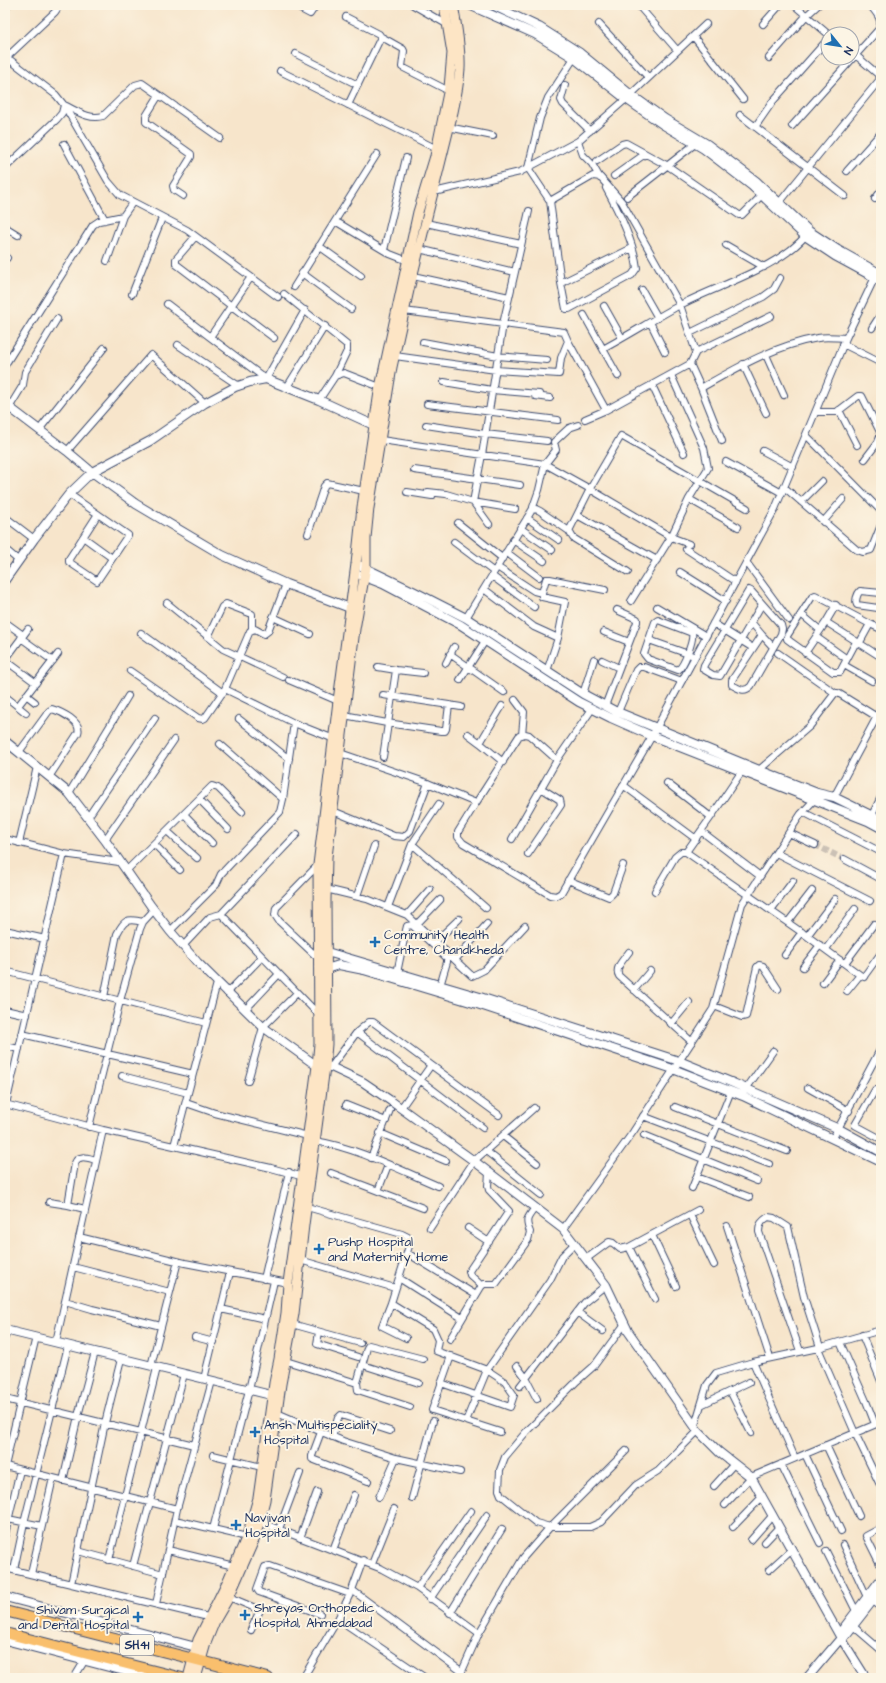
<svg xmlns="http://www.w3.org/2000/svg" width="886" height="1683" font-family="'Architects Daughter',sans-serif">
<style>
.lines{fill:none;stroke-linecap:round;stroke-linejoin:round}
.minor-tunnel{stroke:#cbc1b5;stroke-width:6;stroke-dasharray:6 3;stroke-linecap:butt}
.minor-casing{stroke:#3c4a6e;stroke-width:8}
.tertiary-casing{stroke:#3c4a6e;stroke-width:10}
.secondary-casing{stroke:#3c4a6e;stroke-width:11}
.primary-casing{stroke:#3c4a6e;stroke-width:12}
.minor{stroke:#fff;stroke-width:6}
.tertiary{stroke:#fff;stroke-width:8}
.secondary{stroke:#fde5c5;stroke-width:9}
.primary{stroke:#f9bf6d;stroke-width:10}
.poi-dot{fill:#1f6fb2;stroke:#fcf5e5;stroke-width:1.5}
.labels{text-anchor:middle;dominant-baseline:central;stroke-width:4;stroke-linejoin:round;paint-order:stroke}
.shield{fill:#fcf5e5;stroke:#5e6a86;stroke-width:1}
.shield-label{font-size:12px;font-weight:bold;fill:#1b2f5e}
.poi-label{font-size:13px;fill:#1b2f5e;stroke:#fcf5e5;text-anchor:start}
</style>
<rect width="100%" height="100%" fill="#fcf5e5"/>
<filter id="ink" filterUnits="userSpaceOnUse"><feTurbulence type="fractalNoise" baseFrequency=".025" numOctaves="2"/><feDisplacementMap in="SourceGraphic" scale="8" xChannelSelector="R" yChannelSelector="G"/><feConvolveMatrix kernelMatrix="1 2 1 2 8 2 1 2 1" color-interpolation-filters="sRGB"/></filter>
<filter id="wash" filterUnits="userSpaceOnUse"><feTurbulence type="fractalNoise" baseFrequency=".012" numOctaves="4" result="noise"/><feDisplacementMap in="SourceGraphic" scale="16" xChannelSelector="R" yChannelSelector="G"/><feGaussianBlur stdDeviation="0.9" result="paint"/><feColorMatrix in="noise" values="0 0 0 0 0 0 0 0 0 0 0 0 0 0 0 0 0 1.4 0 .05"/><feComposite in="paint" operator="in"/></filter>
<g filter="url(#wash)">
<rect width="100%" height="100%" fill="#f7e5cb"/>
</g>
<g filter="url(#ink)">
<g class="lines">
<path class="minor-tunnel" d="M815,845L844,859"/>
<defs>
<path id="minor" d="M293,5L310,14L316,5
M413,5L448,25
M638,5L677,50
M794,5L828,34
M5,7L8,5
M346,17L379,34L381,37L348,105
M599,24L648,77
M763,24L780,5
M380,36L403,49L404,51L402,67L449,91
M693,36L743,99
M852,52L881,77
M296,54L358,85
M5,56L56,95L64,105L62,113L57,119L5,168
M7,57L55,12L57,9L55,5
M574,58L548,98L540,118L528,168L550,201L593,176L600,177L622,202L680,305L696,352L690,364L701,388C738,367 776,345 818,338C826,336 837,338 846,338
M769,58L806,16L818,5
M280,71L437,149
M565,85L561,100L563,104L590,131
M159,95L146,116V122L191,154V157L173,186L174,190L183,196
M64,105L108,181L120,195L187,230L251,277
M64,105C77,111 89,120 103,116L135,85L142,83L220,138
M740,115L845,196
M792,126L879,29C883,19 876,13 870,5
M448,127L493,136
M755,127L773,101L828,39
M578,141L583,155L592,164L600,178
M64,144L105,220
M597,161L622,144L626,143L668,166L739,215H742L762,195
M847,171L881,133
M614,176L645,154
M606,188C618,210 634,242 637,268L632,275L569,309H566L561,283L632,248
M434,192L520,172L578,141L626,99L706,24
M627,197L695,144
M875,199L881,191
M550,201L561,283
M779,203L881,78
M335,221L377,154
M426,223L521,244
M5,227L18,235
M195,237L176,259V264L274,338
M726,245L764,267
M319,246L361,276
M419,249L515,272
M384,250L406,158
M5,257L7,258
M107,261L123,216
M302,273L351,309
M413,276L509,297
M294,287L335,221L390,254L408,261
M642,290L658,318
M132,294L162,218
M284,294L347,345V351L335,376
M278,297L251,277L210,337L266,379L305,310
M167,304L210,337
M604,306L622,338
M584,315L618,376
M650,322L665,352
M872,328L881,314
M690,333L763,297L774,289L780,278
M568,341L606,410
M423,342L498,356L547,360
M843,344L881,363
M178,345L239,386
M603,349C629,335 654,319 680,305C718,285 780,268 807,234
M696,352L771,316
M766,355L784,395
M395,356L496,370L559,374L561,358L568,341L564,332L404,311
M743,364L766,413
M5,365L93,225L99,221L123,216L132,203
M671,375L704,448L708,468L700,481L747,508
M444,382L492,390L539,394
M652,385L684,453
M287,387L325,326
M701,388L722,441
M535,396L550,398
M319,400L335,376L344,373L380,387
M427,404L558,420
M9,408L23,385L25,372L57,319
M839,410L857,445
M816,412H837L858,396H862L881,434L878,442L865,459
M585,419L606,410L690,364
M426,425L485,434L547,441
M39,430L104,348
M806,435L881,511
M381,440L545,464L590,489L621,436L700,481L689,499
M67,451L151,355L205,403
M763,451L793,467
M726,462L782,493
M414,470L520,485
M784,487L857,550L863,552L871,550L881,525
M407,492L432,496
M428,492L446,494L473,502L489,524
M69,494L128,535L97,581L69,562V559L98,514
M801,502L822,481
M533,507L539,490L545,464L556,450L554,442L569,428L578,425
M515,509L473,502L482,455L503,324L529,211
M577,515L657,560
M5,517L34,539
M527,518L559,540
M823,522L843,499
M458,523L502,558
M520,528L552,550
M569,531L573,538L628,572
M308,534L324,486L327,483L364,491
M83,537L112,558
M513,540L544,561
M454,542L494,572
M689,544L671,537L689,499L738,527
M5,549L19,561
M686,549L736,582
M506,552L539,577
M747,563L789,620
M497,567L534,591L542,593
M680,572L726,601
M492,576L534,607
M484,589L534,627L558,638
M881,593L860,591C857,594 855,601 857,605L878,608L881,604
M167,603L223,649L283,677
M762,604L720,676L713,675L703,669L704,665L749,590L751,591L781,625L782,629L781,634L751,686C744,693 740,689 732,685V680L762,635L773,647
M657,607L706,636
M801,614L820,630
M273,617L310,634
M466,618L532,510L536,509L540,511L569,531L590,489L671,537L631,601
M658,620L692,633C694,640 684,666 678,670L648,659L644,654L655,622Z
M5,622L23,635
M751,622L762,635
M826,622L836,605
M713,623L753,648
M604,632L629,642
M141,633L223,693
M208,637L222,607L226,604L252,614V630
M816,637L847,659
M21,638L53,661
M649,640L691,655
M856,642L840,672H833L791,642L787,639V636L812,597L815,595L870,624
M859,644L870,624L881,629
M778,653L835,693
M805,653L826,622L881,657
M450,654L504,692
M5,660L28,629
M5,660L36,683
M602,660L619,668
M446,663L454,647
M844,665L872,681
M378,667L396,670
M130,671L198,718L203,719L205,718L225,689L294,723L334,739
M547,671L558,638L565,602L542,597V593L546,579H550L605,590
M289,680L338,701
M460,680L485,641
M225,689L250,631L255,629L264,634L268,631L286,584
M583,694L594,659
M26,695L35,702
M5,696L26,713
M515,700L524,712L522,735
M449,705L461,707
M18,706L58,654
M502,706L480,743L503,762
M605,706L637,622V619L617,610
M618,712L636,670L639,667H644L682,681
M344,715L387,723L441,731H445L446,729L449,705L383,695
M239,719L289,759
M468,734L480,743
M220,744L283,799
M19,752L49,711L52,709C62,712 82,722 78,733L49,777
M340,753L425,782L476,803L458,832V837L463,843L550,895L556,896L561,893L652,736L775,509L846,338L876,275
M383,757L396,670L423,673
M759,770L810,726L835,693H838L877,717
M667,783L711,817L686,852L807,936L860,975L864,977L865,975L881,953
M623,785L696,839
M69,793L128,696
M834,797L881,709
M199,799L228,829
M476,803L519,736L525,734L529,735L557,760L592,709
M333,811L394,836L404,837L410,831L428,783
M803,812L881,852
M184,814L212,843
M872,815L881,797
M88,817L155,718
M711,817L742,771
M167,831L197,858
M701,831L760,876
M789,833L815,845
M297,834L221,914L319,1015
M5,839L64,854
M512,839L557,760
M105,840L174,740
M19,843L37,767
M154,844L180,870
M412,844L486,908
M776,853L870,901
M528,854L561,805L560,800L541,788
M844,859L881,879
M318,865L276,908L275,915L279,921L318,958
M127,870L212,786L218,788L242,812
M568,880L609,897L613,893L623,865
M326,889L367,899L407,915L472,976L484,970L525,926
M655,891L675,857L681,852H686
M357,896L374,846
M388,907L412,844L439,804
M771,910L793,881
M407,915L430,889
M788,922L812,891
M417,924L440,900
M5,930L45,939
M170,931L216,885L221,874L280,812L283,799L294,723
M807,936L835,899
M436,941L459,919
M183,946L210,917L221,914
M826,949L855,909
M629,952C624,959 614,968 619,976L692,1042
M785,955L802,932
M455,960L487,924
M845,963L874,924
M803,967L820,945
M5,971L206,1023
M397,973L406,930L407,926L412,925L447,958V962L440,986
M823,983L840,960
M634,990L650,971
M847,991L860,975
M227,993L262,957
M104,997L117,934C124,920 127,918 143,922
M714,1006L742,1017L746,1016L757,967L759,965L763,966L778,989
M5,1010L27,1015
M245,1010L279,974
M671,1024L689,1002
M357,1032L369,1022H373L431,1065
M22,1034L193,1074
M5,1046L19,1049
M331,1067L357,1032L483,1128
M122,1076L188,1093
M248,1081L263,1027L297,993
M808,1088L849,1111
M746,1089L773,1051
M881,1093L875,1090L855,1125L881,1139
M186,1103L215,1113L308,1136
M5,1104L103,1130L271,1168L304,1177
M6,1104L64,854L119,862
M346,1105L386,1121
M675,1107L787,1151
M401,1108L431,1065L499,1115
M643,1116L769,1164
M89,1127L120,1001L140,929L143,922L154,910
M380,1133L446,1161
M644,1135L757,1181
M503,1136L537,1163
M833,1138L881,1048
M315,1141C355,1147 400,1170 438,1186
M174,1146L217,983
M486,1151L541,1195
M371,1158L390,1110
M331,1173L423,1208
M697,1177L749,1197
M692,1188L731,1091
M378,1191L388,1165
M49,1202L68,1205
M307,1207L402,1234L408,1237L410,1243L391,1303L433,1329L438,1340L436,1351L487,1370L505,1382L514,1395L510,1407L441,1383
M85,1209L68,1205L75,1163C78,1154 88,1158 96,1160
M690,1215L714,1265
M727,1226L770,1358
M430,1228L474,1161L534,1108
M468,1228L489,1242
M563,1229L633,1132L713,1009L742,904L801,814L816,798
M652,1235L676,1286
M79,1237L185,1263L288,1283
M629,1247L655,1299
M407,1253L476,1295
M586,1259L609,1242L613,1243L620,1249L629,1247L698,1210
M300,1260L395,1288
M73,1267L170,1292
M399,1278L462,1318
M264,1279L289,1172
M482,1286L470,1275L469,1271L509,1211L489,1190L488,1186L489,1173
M65,1301L92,1309L161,1326
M391,1303L382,1326L406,1338
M221,1309L265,1319
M577,1312L603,1331
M292,1324L360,1343
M624,1325L594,1366L577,1381L526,1432L505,1457L500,1470L499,1490L501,1495L536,1523L550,1527H590L601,1522L636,1485L658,1471L698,1431
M319,1332L317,1344L358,1357
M862,1335L881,1381
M5,1337L7,1331
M36,1337L5,1466L177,1509
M195,1337L214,1342
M450,1339L481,1287L484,1284H496L528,1240L530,1232C525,1220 527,1218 535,1208
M56,1342L103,1130
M840,1342L866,1401L875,1424
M818,1348L855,1433L881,1487
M800,1351L759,1232C759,1224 762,1221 768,1217L774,1218L788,1227L804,1297L820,1347
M451,1356L432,1410L500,1432
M286,1361L357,1383L358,1390L410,1407
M753,1362L795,1458
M363,1365L419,1383
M151,1366L178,1261
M517,1366L526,1378L537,1399
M204,1379L230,1272
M357,1383L367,1348L369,1345L423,1359
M520,1386L585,1302L606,1285
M730,1391L751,1433
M5,1399L194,1445
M701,1405L749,1382
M277,1413L343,1441L396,1458L460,1472
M466,1421L487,1370L550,1280L562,1256L574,1244
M695,1425L707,1385L716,1373L753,1362L818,1348L881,1330
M321,1432L312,1456V1459L368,1481
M332,1437L338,1418L341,1415L390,1431
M826,1445L859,1516
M805,1454L841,1531
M213,1455L262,1467
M781,1464L820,1543
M63,1481L78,1416L95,1352
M714,1486L734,1464
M379,1497L396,1458
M412,1498L433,1421
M725,1505L751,1477L881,1422
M8,1519L42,1526
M175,1520L247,1537
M257,1521L382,1569L417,1588L479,1633
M733,1527L762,1497
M881,1528L866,1536L881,1566
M213,1529L249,1390L274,1281
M279,1529L300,1473
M5,1534L20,1470
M300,1538L317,1492
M751,1540L773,1515
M765,1542L779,1527
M843,1545L867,1597
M168,1550L234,1566
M333,1550L354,1495
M78,1551L163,1574
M826,1551L856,1611
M109,1560L157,1368
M363,1560L352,1590L461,1671
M372,1564L394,1509
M133,1566L184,1374
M5,1568L208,1617
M14,1570L24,1523L68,1346
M769,1570L792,1549
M31,1574L53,1478
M71,1584L105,1423L121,1359
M417,1588L471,1511
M229,1597L260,1610L251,1630
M430,1599L487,1515
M873,1601L881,1607
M156,1604L177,1509L212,1381
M450,1613L502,1529
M320,1614L259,1592L257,1589L265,1567L270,1566L350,1594
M338,1619L424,1677
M853,1626L881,1650
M74,1678L85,1660
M303,1678L338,1619L351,1592
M459,1678L479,1633L523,1558L550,1527L626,1451"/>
<path id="tertiary" d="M469,5L535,34L574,58L626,99L662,124L704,149L752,186L805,236L835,256L881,281
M492,5L539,27L580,53L630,94L665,119L707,144L756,181L809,231L838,250L881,274
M5,404L67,451L92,472L150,441L205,403L235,387L250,382L266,379L319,400L380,428
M361,566L413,591L466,618L583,694L615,711L759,770L817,793L834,797L881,820
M355,573L383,584L461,625L579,702L611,718L652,736L868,821L881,828
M5,580L34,539L69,494L92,472L136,504L222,555L286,584L350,608
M5,741L69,793L105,840L151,906L170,931L197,962L263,1027L317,1066L331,1067L363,1082L391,1101L474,1161L563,1229L606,1285L628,1331L698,1431L719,1452L751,1477L841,1638L866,1678
M327,952L480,997L679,1061L733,1083L839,1129L881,1152
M326,969L339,965L364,970L477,1004L673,1069L743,1096L881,1162
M5,1330L279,1397
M5,1597L196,1647
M839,1634L881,1579
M5,1640L151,1678
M842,1640L881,1590
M807,1678L841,1638"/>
<path id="secondary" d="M188,1678L198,1640L228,1580L247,1536L258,1498L274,1383L279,1359L286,1313L288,1283L317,1066L319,1044L318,865L338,701L356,564L362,507L379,392L418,212L435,156L449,88L452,53L444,5
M196,1678L206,1643L215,1621L229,1597L255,1538L265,1500L281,1384L294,1314L304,1225L325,1067L327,1044L326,900L327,857L355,629L366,567V538L369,508L392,367L409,290L453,112C456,98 459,84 460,69C461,48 457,26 453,5"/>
<path id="primary" d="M5,1611L268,1678
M5,1633L182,1678"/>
</defs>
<use href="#minor" class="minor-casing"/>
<use href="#tertiary" class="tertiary-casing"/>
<use href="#secondary" class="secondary-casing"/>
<use href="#primary" class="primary-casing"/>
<use href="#minor" class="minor"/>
<use href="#tertiary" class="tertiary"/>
<use href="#secondary" class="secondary"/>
<use href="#primary" class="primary"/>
</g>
</g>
<g class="poi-dot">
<path d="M373 936h4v4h4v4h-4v4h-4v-4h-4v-4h4z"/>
<path d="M317 1243h4v4h4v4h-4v4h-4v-4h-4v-4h4z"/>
<path d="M253 1426h4v4h4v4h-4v4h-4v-4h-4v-4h4z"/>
<path d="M234 1519h4v4h4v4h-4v4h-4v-4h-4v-4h4z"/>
<path d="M243 1609h4v4h4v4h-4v4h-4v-4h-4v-4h4z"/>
<path d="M136 1611h4v4h4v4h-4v4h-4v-4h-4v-4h4z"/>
</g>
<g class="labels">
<rect class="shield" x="120" y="1635" width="34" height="20" rx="3"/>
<g class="shield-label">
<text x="137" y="1645">SH41</text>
</g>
<g class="poi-label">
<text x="384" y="935">Community Health<tspan x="384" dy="15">Centre, Chandkheda</tspan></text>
<text x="328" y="1242">Pushp Hospital<tspan x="328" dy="15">and Maternity Home</tspan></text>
<text x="264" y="1425">Ansh Multispeciality<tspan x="264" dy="15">Hospital</tspan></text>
<text x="245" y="1518">Navjivan<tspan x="245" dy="15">Hospital</tspan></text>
<text x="254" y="1608">Shreyas Orthopedic<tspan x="254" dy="15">Hospital, Ahmedabad</tspan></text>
<text x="129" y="1610" text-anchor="end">Shivam Surgical<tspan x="129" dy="15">and Dental Hospital</tspan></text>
</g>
</g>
<rect width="886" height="1683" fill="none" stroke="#fcf5e5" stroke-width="20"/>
<g transform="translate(840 46) rotate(120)"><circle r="19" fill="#fcf5e5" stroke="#a2a6af"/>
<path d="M0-3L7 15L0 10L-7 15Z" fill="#1f6fb2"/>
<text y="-6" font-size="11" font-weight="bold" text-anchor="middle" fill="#1b2f5e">N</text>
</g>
</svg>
